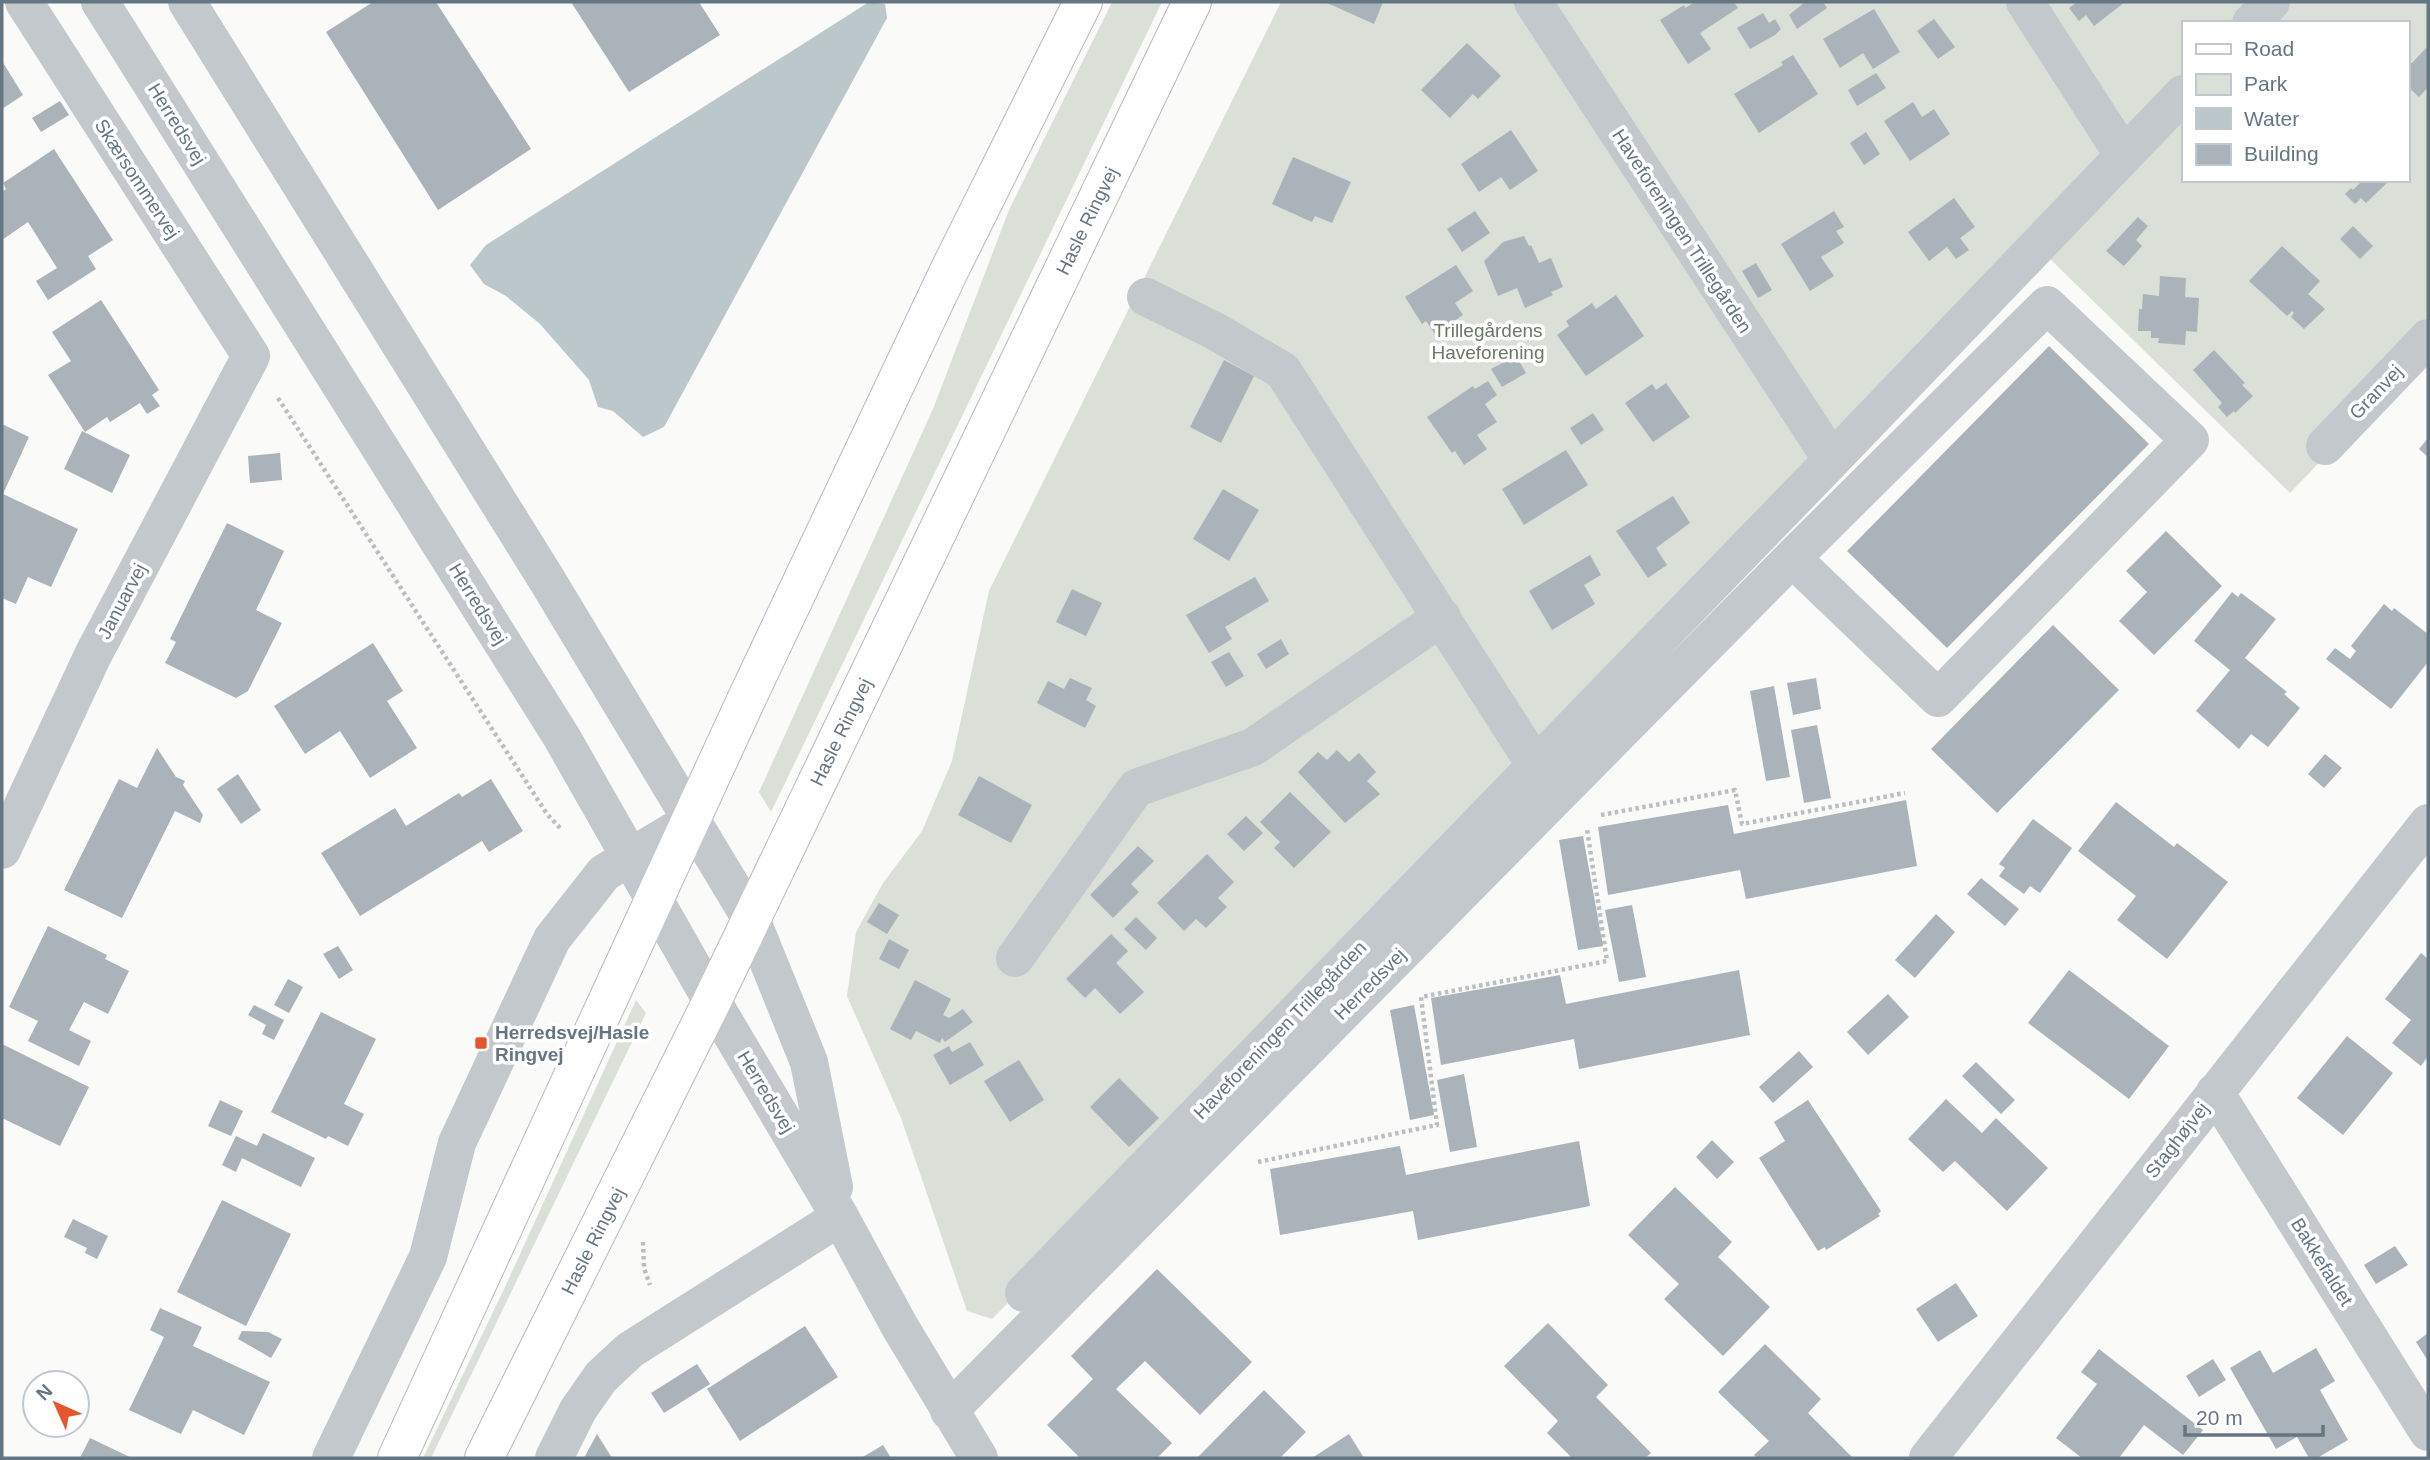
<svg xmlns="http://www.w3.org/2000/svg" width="2430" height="1460" font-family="Arial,sans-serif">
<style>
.green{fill:#dadfd7;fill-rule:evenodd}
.water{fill:#bbc7cb}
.building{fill:#aab3b9}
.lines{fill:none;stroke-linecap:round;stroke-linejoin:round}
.major-casing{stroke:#b5babe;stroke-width:40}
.path{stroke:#bbbfc2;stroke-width:4.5;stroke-dasharray:3.5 3.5;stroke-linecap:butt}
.minor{stroke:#c3c8cc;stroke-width:38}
.major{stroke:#fff;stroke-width:38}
.poi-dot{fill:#e4572e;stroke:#fff;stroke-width:2.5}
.labels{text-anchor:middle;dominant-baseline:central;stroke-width:7;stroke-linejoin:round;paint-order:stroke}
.street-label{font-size:19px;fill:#657683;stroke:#fff}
.park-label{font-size:19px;fill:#687a64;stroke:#fff}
.poi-label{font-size:19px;font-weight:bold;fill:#657683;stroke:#fff;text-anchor:start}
</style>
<rect width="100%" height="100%" fill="#fafaf8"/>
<path class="green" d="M1112,2H1162L771,812L759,792L933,409L1009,210Z
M1281,2H2428V349L2290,493L2046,255L992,1319L967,1311L901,1118L847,996L856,932L883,883L922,831L952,761L989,591ZM2183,23H2407V180H2183Z
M636,1000L646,1013L431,1458H423L505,1287Z"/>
<path class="water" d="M869,2L885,4L887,18L664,427L643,437L613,411L598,407L589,380L540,324L506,296L484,284L470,265L486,245Z"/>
<path class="building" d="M373,2H436L531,149L438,210L326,32Z
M571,2H699L720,35L629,92Z
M1325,2H1383L1374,24Z
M1695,2H1734L1738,8L1700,33L1711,49L1688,64L1660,20L1684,5L1685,8Z
M1805,2H1823L1827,8L1797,29L1789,15Z
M2077,2H2125L2094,26L2086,15L2079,21L2069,8Z
M1874,9L1900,52L1873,69L1863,53L1840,68L1823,39Z
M1763,13L1769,23L1775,19L1781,29L1775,35L1750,49L1737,28Z
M1934,19L1955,47L1938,59L1917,31Z
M1467,43L1501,76L1478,99L1473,94L1450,118L1421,90Z
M2428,46V87L2419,97L2407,86V62L2412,63Z
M1793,55L1818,94L1759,133L1734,94L1783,65L1781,62Z
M2,61L23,95L2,109Z
M1876,73L1886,88L1857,106L1848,90Z
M60,101L69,115L41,132L32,118Z
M1913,102L1922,117L1934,109L1950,134L1910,161L1884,121Z
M1511,130L1538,171L1510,190L1501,177L1479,192L1461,164Z
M1866,132L1880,154L1864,165L1850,143Z
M54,149L113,240L88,256L96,269L48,300L36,281L57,268L28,222L2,240V192L6,189L3,183Z
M1293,157L1351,182L1332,223L1315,216L1312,222L1272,204Z
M2363,180H2390L2366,203L2361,198L2355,204L2345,194L2351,188L2353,190Z
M1954,198L1975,227L1960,238L1969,250L1956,259L1947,247L1929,261L1908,232Z
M1475,211L1490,233L1462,252L1447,229Z
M1834,211L1844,227L1836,231L1844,243L1821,257L1834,276L1810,291L1781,244Z
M2138,217L2148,226L2136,240L2142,246L2124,266L2106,251Z
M2353,226L2373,246L2360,259L2340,239Z
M1524,236L1529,246L1531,245L1539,263L1551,258L1563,287L1551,292L1553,295L1525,308L1517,288L1498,296L1484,261L1503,242Z
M2282,246L2320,281L2308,294L2325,309L2304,329L2291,317L2294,313L2292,311L2287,316L2249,281Z
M1756,263L1772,290L1758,298L1742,271Z
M1456,265L1473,291L1455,303L1463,315L1435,334L1426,321L1422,324L1405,297Z
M2160,276L2186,278L2185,297L2199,298L2197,332L2186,331L2185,345L2158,343L2159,338H2151V331H2138L2139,309H2142L2143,294L2159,296Z
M1616,295L1644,336L1586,376L1557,335L1569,326L1566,321L1592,303L1596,309Z
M101,300L159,390L152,395L160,406L147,414L140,403L110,422L107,417L85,432L48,375L71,361L52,332Z
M2049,346L2149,444L1947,648L1847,551Z
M2214,350L2245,383L2242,385L2253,396L2235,413L2234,411L2227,417L2218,407L2222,403L2193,370Z
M1516,356L1526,373L1502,387L1491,369Z
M1224,360L1254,376L1221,443L1190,427Z
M1488,381L1497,395L1485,404L1497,422L1477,435L1487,449L1464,465L1455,451L1452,453L1427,417L1473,386L1475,389Z
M1666,383L1690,417L1653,442L1625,403L1652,384L1656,390Z
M1593,413L1604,430L1581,445L1570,428Z
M2,424L29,437L3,494L78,529L51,587L28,577L16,604L2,598Z
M82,431L130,455L112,493L64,469Z
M2428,438V457L2419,449Z
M1566,450L1588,485L1524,525L1502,489Z
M280,453L282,480L250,483L248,456Z
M1223,489L1259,510L1229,561L1193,539Z
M1673,496L1690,523L1656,548L1667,565L1648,578L1616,531Z
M227,523L284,551L256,610L282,623L248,691L236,698L165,663L176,642L170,639Z
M2166,531L2222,586L2154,655L2119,621L2147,592L2126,571Z
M1590,555L1601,575L1584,585L1595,604L1552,630L1529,591Z
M1255,577L1269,601L1225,627L1232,639L1209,653L1186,615Z
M1072,589L1102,603L1086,636L1056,622Z
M2232,592L2238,597L2241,593L2276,619L2245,658L2287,692L2284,694L2300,708L2268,747L2251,734L2239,749L2196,711L2230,670L2194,641Z
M2384,604L2392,611L2394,608L2428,634V662L2391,709L2326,659L2335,648L2350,659L2356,651L2351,646Z
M2053,625L2119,690L1997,813L1931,749Z
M1281,639L1289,654L1266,669L1257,654Z
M373,643L403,691L387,701L417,748L370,778L340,731L305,754L274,706Z
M1229,652L1244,676L1226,687L1211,662Z
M1070,678L1092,688L1086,700L1096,706L1085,728L1037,703L1048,681L1064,689Z
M1816,678L1821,709L1793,715L1787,683Z
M1774,686L1790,777L1766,781L1750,691Z
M1817,725L1831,798L1804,803L1791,730Z
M157,748L176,777L185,781L183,785L203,815L200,823L175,811L122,918L64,890L119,779L137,788Z
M1337,750L1349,762L1359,753L1376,772L1367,781L1380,794L1345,823L1298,772L1318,752L1327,760Z
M2325,754L2342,768L2324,788L2308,774Z
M238,774L261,810L241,824L217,789Z
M979,776L1032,805L1011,843L958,815Z
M491,779L523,831L489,852L482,841L360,916L321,853L395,808L406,826L459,793L462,797Z
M1290,792L1331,832L1294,868L1274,848L1280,842L1260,822Z
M1906,800L1917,866L1746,899L1740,870L1608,895L1598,827L1728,805L1734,834Z
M2116,802L2174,847L2177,843L2228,882L2167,959L2117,920L2136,896L2078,851Z
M1246,816L1263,833L1244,851L1227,834Z
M2033,819L2072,848L2040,893L2030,886L2024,894L1999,876L2005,868L1999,864Z
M1583,836L1603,946L1578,950L1559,840Z
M1138,846L1154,861L1131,884L1139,892L1113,918L1090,895Z
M1207,854L1234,882L1218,898L1227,907L1206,928L1196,919L1184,931L1157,903Z
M1981,878L2019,909L2005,926L1967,894Z
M879,903L899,915L887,934L867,922Z
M1632,905L1646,977L1619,982L1605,910Z
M1936,914L1955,932L1915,978L1895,960Z
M1136,917L1157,938L1146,950L1124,929Z
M48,926L107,955L105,959L129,971L108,1014L84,1002L69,1030L91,1041L79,1066L28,1041L38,1021L9,1007Z
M1111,934L1128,951L1116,963L1144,992L1120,1014L1095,988L1085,998L1066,979Z
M889,939L909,950L899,969L879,959Z
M338,946L353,970L339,979L323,954Z
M2421,953L2428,959V1056L2421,1066L2392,1043L2411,1020L2385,999Z
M1739,970L1750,1035L1579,1069L1574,1039L1441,1065L1431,998L1560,975L1566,1004Z
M2069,970L2169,1046L2129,1099L2028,1023Z
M288,979L303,987L289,1013L274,1005Z
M915,980L951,999L943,1015L949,1018L963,1009L973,1022L945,1042L942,1038L940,1043L916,1031L911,1040L890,1029Z
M1888,994L1909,1017L1868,1055L1847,1032Z
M254,1005L284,1020L274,1040L262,1034L266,1025L248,1015Z
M1414,1005L1434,1115L1410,1120L1390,1010Z
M321,1012L376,1039L344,1104L364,1114L348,1146L328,1136L326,1139L271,1112Z
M2347,1036L2393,1073L2343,1135L2297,1098Z
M970,1042L984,1065L950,1085L933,1055L949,1046L952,1052Z
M2,1044L89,1087L60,1146L2,1118Z
M1799,1051L1813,1067L1773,1103L1759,1087Z
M1019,1060L1044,1100L1010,1122L984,1081Z
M1976,1062L2015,1100L2001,1114L1962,1076Z
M1464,1074L1477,1147L1450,1152L1437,1080Z
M1119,1078L1159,1118L1129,1147L1090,1107Z
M1946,1099L1982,1133L1996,1118L2048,1168L2007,1211L1955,1161L1943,1172L1908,1139Z
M220,1100L243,1111L231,1136L208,1126Z
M1808,1100L1881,1211L1878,1214L1880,1216L1826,1250L1825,1247L1818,1251L1759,1158L1785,1141L1774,1122Z
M263,1133L315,1158L301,1187L242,1158L236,1172L222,1165L236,1136L257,1146Z
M1712,1140L1734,1162L1717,1179L1696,1157Z
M1579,1141L1590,1206L1418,1240L1413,1211L1280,1235L1270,1169L1400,1146L1406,1175Z
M1675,1187L1732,1242L1718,1257L1770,1307L1723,1356L1664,1299L1679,1284L1628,1235Z
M222,1200L291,1234L246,1326L177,1292Z
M73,1219L108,1236L97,1259L85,1253L87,1248L64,1237Z
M2395,1246L2408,1265L2376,1284L2364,1265Z
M1157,1269L1252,1362L1200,1415L1145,1361L1116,1389L1172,1443L1157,1458H1080L1047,1425L1093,1379L1071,1356Z
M1956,1283L1978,1316L1938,1342L1916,1309Z
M160,1308L202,1327L193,1346L270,1382L244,1435L193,1410L181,1434L129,1410L164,1337L150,1330Z
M1548,1323L1608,1385L1596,1397L1651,1453L1645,1458H1572L1547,1433L1558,1421L1504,1366Z
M805,1326L838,1377L740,1441L707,1389Z
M242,1331L268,1332L282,1339L271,1358L238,1339Z
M2428,1333V1361L2416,1342Z
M1765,1344L1821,1399L1808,1413L1853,1458H1757L1754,1455L1769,1441L1718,1392Z
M2316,1348L2335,1381L2320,1390L2348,1440L2317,1458H2309L2297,1437L2276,1449L2230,1368L2260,1350L2273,1373Z
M2099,1349L2203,1430L2183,1455L2144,1425L2119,1458H2082L2056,1438L2097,1384L2081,1372Z
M2213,1359L2226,1380L2199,1397L2186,1376Z
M697,1364L710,1384L664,1413L651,1393Z
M1264,1390L1306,1432L1280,1458H1197Z
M597,1434L612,1458H584Z
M1349,1434L1364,1458H1312Z
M90,1438L132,1458H80Z
M883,1445L891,1458H861Z"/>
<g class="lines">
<defs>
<path id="major" d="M397,1458L747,698L949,271L1083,2
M484,1458L712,1001L1192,2"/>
</defs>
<use href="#major" class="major-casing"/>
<path class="path" d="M278,398L547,814L561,829
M1601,815L1735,790L1742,824L1905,793
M1258,1162L1437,1125L1421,997L1607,961L1587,829
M643,1242L644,1268L650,1285"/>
<path class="minor" d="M100,2L561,736L712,1001L840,1217L900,1327L979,1458
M187,2L547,580L751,919L809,1062L834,1187
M1533,2L1832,460
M2025,2L2124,156
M2251,23L2271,2
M1146,297L1215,331L1283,371L1536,766
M2047,305L2190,440L1938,698L1792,558Z
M2325,446L2428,338
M2,850L93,655L251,356L24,2
M1015,958L1136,788L1253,747L1442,617
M2215,1092L2428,1432
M1024,1293L1832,460L2183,94
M949,1411L1792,558
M331,1458L428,1257L457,1143L552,939L604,873L692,820
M554,1458L578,1410L601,1377L630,1350L840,1217
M1928,1458L2428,823"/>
<use href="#major" class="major"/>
</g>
<rect class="poi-dot" x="474" y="1036" width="14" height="14" rx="3.5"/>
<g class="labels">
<g class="street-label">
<text transform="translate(177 124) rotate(58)">Herredsvej</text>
<text transform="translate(137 179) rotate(57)">Skærsommervej</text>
<text transform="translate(1087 221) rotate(-64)">Hasle Ringvej</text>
<text transform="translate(1682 231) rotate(57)">Haveforeningen Trillegården</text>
<text transform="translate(2376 392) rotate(-46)">Granvej</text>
<text transform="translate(122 601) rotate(-62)">Januarvej</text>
<text transform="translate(478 604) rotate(58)">Herredsvej</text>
<text transform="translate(841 732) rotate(-64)">Hasle Ringvej</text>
<text transform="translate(1370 984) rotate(-45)">Herredsvej</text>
<text transform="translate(1280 1030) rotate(-46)">Haveforeningen Trillegården</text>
<text transform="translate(766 1092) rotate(59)">Herredsvej</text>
<text transform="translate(2177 1140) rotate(-52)">Staghøjvej</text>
<text transform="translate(593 1241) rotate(-63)">Hasle Ringvej</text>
<text transform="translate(2322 1262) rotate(58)">Bakkefaldet</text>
</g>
<g class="park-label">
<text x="1488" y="330">Trillegårdens<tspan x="1488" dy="22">Haveforening</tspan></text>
</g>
<g class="poi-label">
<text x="495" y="1032">Herredsvej/Hasle<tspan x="495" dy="22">Ringvej</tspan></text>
</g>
</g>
<rect width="2430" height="1460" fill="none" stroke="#657683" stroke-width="7"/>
<rect x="2182" y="21" width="228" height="161" fill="#ffffff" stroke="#c1c8cd" stroke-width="2"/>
<rect x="2196" y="44" width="35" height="10" fill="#ffffff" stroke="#c1c8cd" stroke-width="2"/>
<text x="2244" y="56" font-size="21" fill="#657683">Road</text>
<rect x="2196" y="74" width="35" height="21" fill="#dadfd7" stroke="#c1c8cd" stroke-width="2"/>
<text x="2244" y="91" font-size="21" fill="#657683">Park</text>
<rect x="2196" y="108" width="35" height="21" fill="#bbc7cb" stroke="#c1c8cd" stroke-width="2"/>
<text x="2244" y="126" font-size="21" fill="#657683">Water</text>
<rect x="2196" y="144" width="35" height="21" fill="#aab3b9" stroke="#c1c8cd" stroke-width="2"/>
<text x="2244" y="161" font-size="21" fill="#657683">Building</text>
<g transform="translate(56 1404) rotate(315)"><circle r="33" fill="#ffffff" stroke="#c1c8cd" stroke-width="2"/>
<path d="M0-5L12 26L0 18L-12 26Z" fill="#e4572e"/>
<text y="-10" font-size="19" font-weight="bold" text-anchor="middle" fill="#657683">N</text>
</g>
<path d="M2185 1425v10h138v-10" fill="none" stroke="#657683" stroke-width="3.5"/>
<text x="2196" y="1425" font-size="21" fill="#657683" stroke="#ffffff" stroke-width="5" paint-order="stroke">20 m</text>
</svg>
